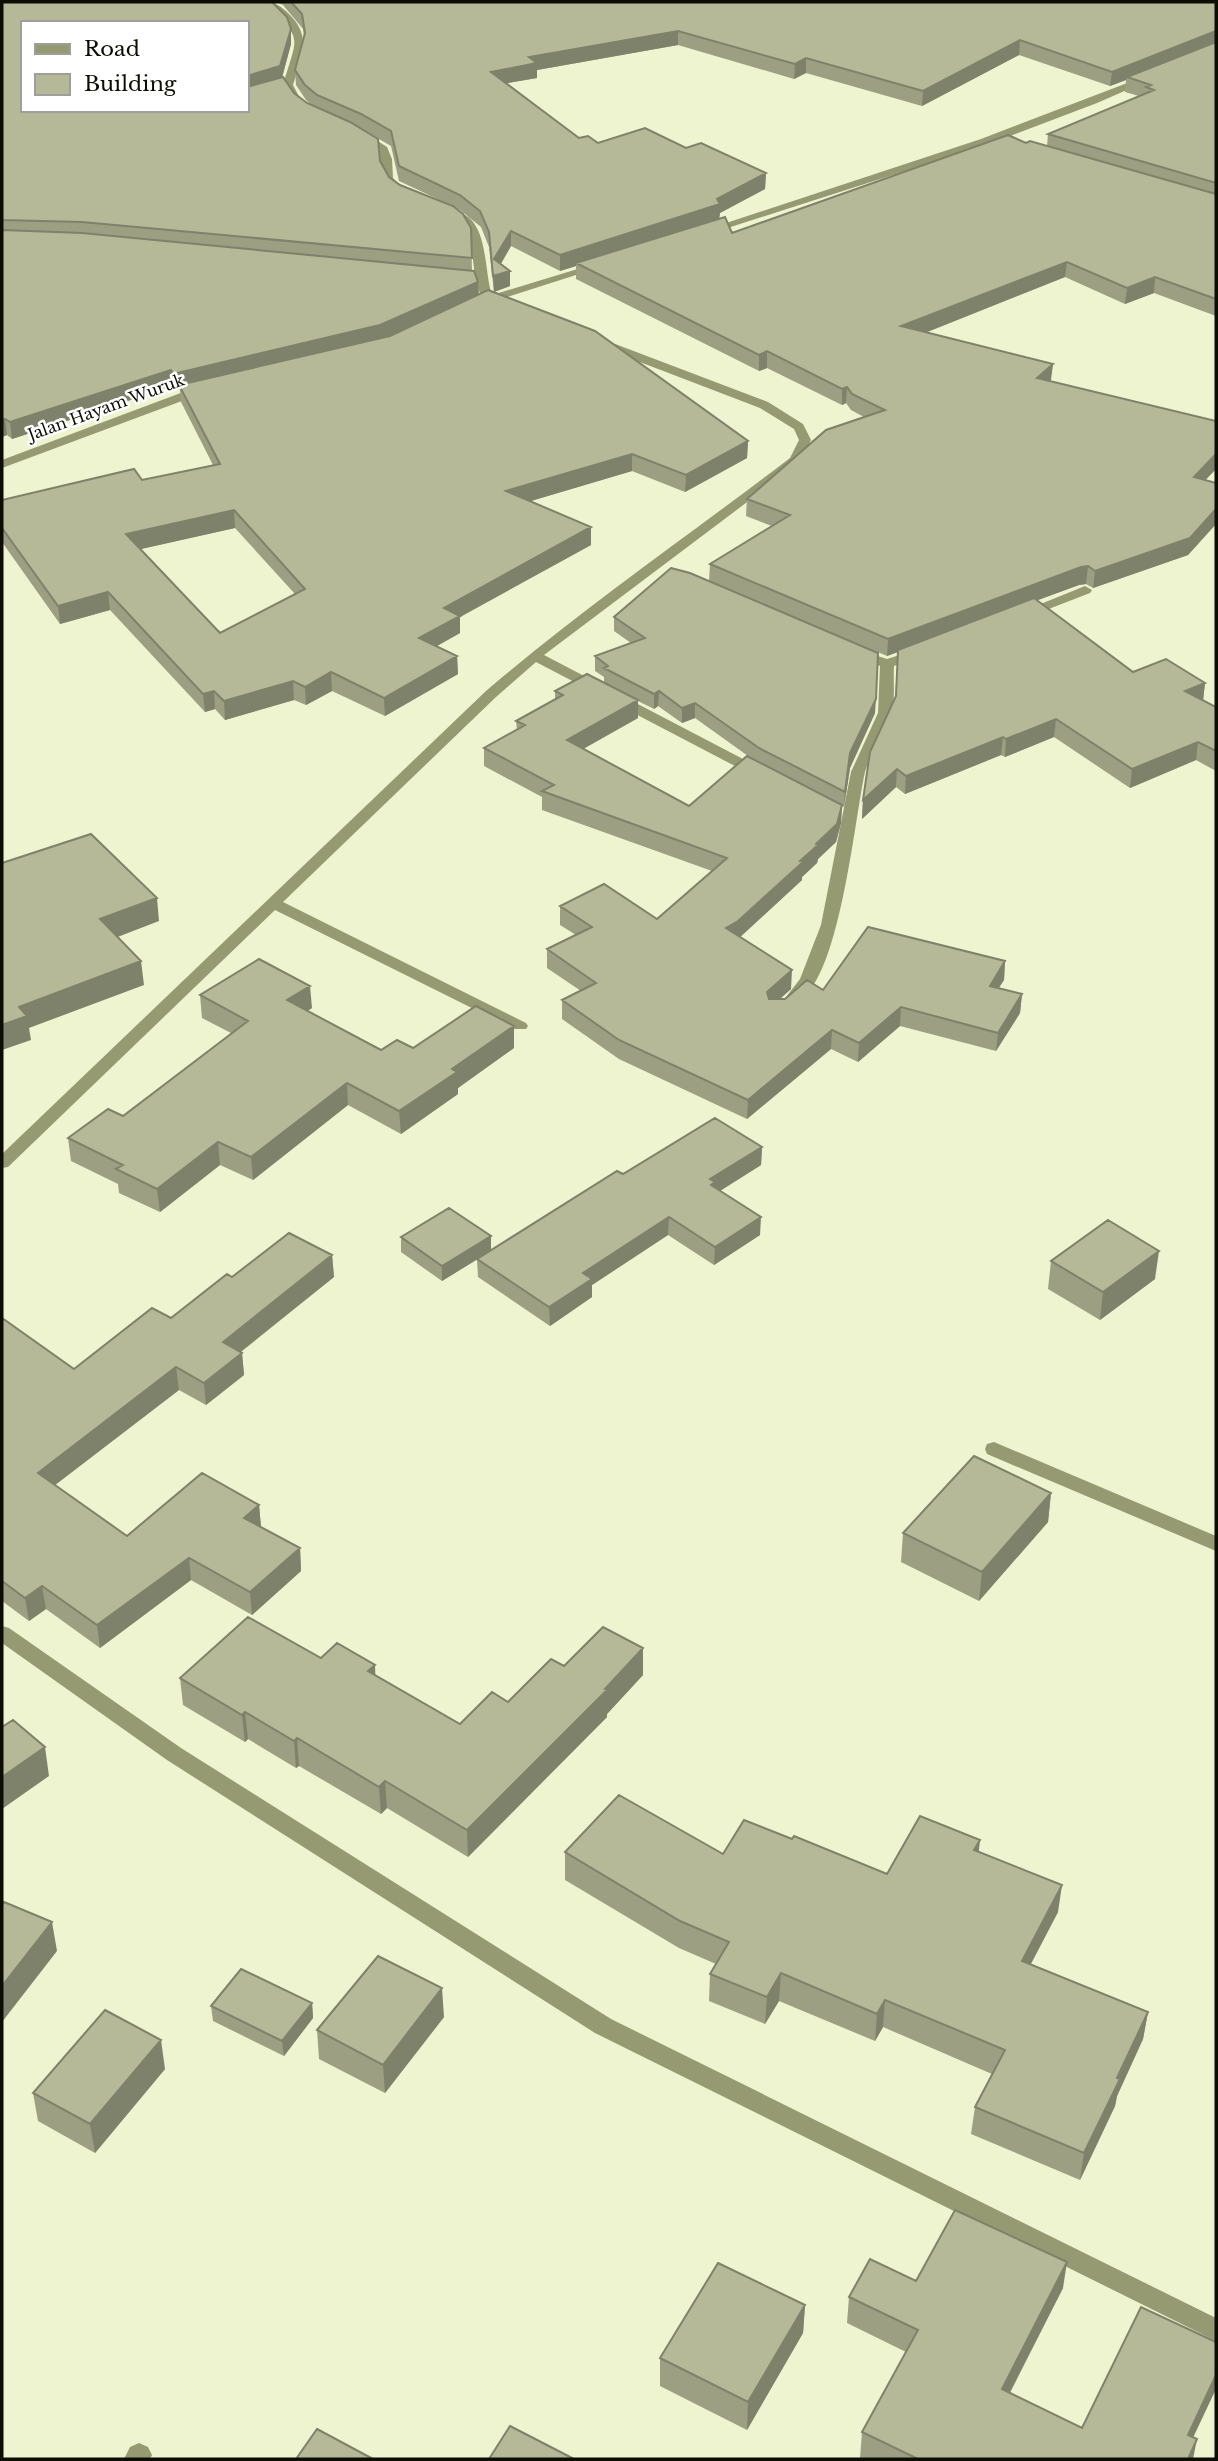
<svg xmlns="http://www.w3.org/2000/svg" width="1218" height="2461" font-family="'Libre Baskerville',serif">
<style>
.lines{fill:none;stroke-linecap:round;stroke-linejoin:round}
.minor{fill:#959a72;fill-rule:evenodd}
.wall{fill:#9c9f82;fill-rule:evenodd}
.shaded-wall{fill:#7f826a}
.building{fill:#b5b997;stroke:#7f826a;stroke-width:2;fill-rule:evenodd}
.labels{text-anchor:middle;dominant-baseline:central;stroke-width:5;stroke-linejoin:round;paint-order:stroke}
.far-street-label{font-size:16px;fill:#0c0d03;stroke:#fff}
</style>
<rect width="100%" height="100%" fill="#eef3d0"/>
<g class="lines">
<path class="minor" d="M262,2C273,1 279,5 287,12C313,36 302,56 293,85L303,104L302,106H294L283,85C299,31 303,41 262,2Z
M1143,77L1152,79L1097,103L989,144L712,233L702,231L981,139Z
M354,131H362L387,147L392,159L393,178L406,192L404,194H396L383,178L379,151L354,135Z
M448,212C490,208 483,271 492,295L594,264L604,266L492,302H484L476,284L455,282L449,279L455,276L475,277L470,234L448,216Z
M602,339L768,402L803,424L811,440L799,463L544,655L766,771L768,774L766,777H756L536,662L496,697L283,902L526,1023L528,1026L526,1029H514L275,910L8,1167L2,1168V1154L486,691C583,608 688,536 790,458L799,440L794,429L760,408L598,346L596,343Z
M202,385L206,386V392L2,468V460Z
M1085,586L1092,590L1090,593L1028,617H1018L1016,614Z
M856,649L887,659L918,649L925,653L894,666C893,684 896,703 890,719C884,738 870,753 865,772C855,814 839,991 794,1002L786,997L800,979L821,925L851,772L878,713L880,666L851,656L849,653Z
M994,1442L1216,1536V1551L987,1454L985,1449L987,1444Z
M2,1626L9,1628L181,1748L611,2019L1216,2318V2341L595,2033L167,1760L2,1643Z
M139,2443L148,2447L152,2455L150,2459H124L130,2447Z"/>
</g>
<path class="wall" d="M2,2H272L287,17L291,29V44L282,78L283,77L294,93L307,103L314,107L306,100L296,85L295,70L304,36L303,29L283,5L276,2H1216V316L1154,293L1125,304L1065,277L926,332L1053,364L1050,381L1216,421V469L1205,480L1216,483V524L1188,555L1093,588L1086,584L1079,585L1037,600L1133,672L1166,659L1205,683L1203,700L1216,707V771L1196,760L1130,788L1054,737L1005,757L1001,755L905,794L896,787L862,819L863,800L870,752L895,697L898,652L887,656L709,581L710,564L772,526L746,516L747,499L826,430L864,417L851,410L846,403L842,405L767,368L759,371L576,279V266L560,271L511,246L501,264L510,271V286L494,292L489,247L481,227L460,210L456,208L463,214L471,228L472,271H474L478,282L479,295L488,290L595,331L748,441L747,458L685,492L632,471L531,501L591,527V545L460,617V633L437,646L457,656L458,674L385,716L332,691L306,705L294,700L225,720L215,709L205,712L110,610L60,624L2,542V500L134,469L142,480L213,465L181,402L180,389L175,390L173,386L12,439L7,435L2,437ZM23,23H247V110H23ZM678,45L794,79L806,73L922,106L1019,55L1110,86L1126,80L1125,92L1139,96L1048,134L1047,146L1030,141L1026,143L1008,135L732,233L725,217L719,218L720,213L765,189L766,173L701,143L686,148L645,128L598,143L588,136L579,138L507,83L537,78V70ZM360,128L391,146L399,181L444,202L400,185L389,177L380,161L378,139ZM235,528L295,594L220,633L140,549Z
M614,617L875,713L850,768L844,807L842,806L841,823L836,842L818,859L817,863L802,877V880L740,937L791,989L780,999H785L823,990L1005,961L1004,980L998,988L1022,994L1020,1013L996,1051L900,1026L858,1062L831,1049L747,1119L619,1059L562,1019V1000L581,991L547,968V949L576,935L560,925V906L657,919L712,871L542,810V797L484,766V748L517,730L516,721L555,700V691L604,682V677L595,671V656L631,643L614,631ZM638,701L654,709L658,706L682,723L695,718L755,761L689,806L583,749L638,718Z
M200,995L312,1008L307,1011L381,1050L413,1048L514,1026V1048L458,1088V1094L401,1134L348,1105L253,1180L220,1165L160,1212L119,1193L118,1184L71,1161L68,1138L123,1116L231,1033L202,1018Z
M762,1147L761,1165L720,1191L760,1235L714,1265L668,1235L592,1285V1297L550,1326L478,1277L477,1259L442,1281L401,1252V1237L491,1250L623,1174Z
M332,1255L334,1277L241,1352L242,1353L244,1375L206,1405L179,1390L55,1485L127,1536L259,1505L261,1527L300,1548L301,1571L252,1615L191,1580L100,1648L46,1609L29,1621L2,1601V1318L74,1369L171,1318L232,1277Z
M1051,1261L1155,1279L1100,1320L1048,1289Z
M1051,1493L1048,1522L979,1601L901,1562L903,1533Z
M321,1658L375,1665V1675L460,1724L508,1702L564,1666L643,1675L607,1714V1717L468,1857L387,1808L381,1814L299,1766L296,1768L248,1739L245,1742L183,1705L180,1678Z
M792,1839L887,1874L978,1852L1058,1912L1031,1964L1148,2012L1143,2039L1117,2096L1115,2106L1080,2180L971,2134L975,2107L992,2074L883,2027L875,2041L779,2001L765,2024L709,2001L710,1974L716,1964L679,1948L565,1880V1852L723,1854Z
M312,2003L313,2018L284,2056L213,2021L211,2006Z
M444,2017L385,2093L319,2059L317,2030Z
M165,2069L95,2153L38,2121L33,2093Z
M916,2281L1063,2288L1010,2393L1082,2428L1194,2437L1188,2459H863L860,2458L862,2432L906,2352L847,2323L849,2297Z
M805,2305L803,2333L747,2430L660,2386V2358Z"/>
<path class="shaded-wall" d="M291,29V44L281,81L247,91V76Z
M678,31V45L537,70V78L491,86V72L529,57Z
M1216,31V44L1127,77L1126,80L1110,86L1112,72Z
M1020,40L1019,55L922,106L923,91Z
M806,58V73L794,79L795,64Z
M766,173L765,189L720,213L719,220L576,263V266L560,271V255L717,199Z
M511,231V246L494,275V259Z
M1067,262L1065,277L900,343L901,326Z
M510,271V286L494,292L493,276Z
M1155,277L1154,293L1125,304L1127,288Z
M478,282L479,298L381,341L179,385L180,389L175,390L173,374Z
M767,351V368L759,371V355Z
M1053,364L1051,380L1036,394L1037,378Z
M171,370L173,386L12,439L10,422Z
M847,387L846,403L842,405V389Z
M2,419H5L7,435L2,437Z
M748,441L747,458L685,492L686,475Z
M632,454V471L507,508L506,491Z
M1216,454V469L1192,494L1194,477Z
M1216,509V524L1188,555L1093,588L1095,571Z
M234,510L235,528L128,552L126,534Z
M591,527V545L460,617V633L419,656V638L444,608Z
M1088,566L1086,584L1079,585L887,656L888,639L1081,567Z
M108,592L110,610L60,624L58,606Z
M457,656L458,674L385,716L384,698Z
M331,672L332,691L306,705L305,687Z
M293,681L294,700L225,720L224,701Z
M1205,683L1203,701L1185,691Z
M214,691L215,709L205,712L203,694Z
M659,691L658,706L654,709V694Z
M876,699L875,713L850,768L844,807L845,792L850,753Z
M638,700V718L567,758V740Z
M695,703V718L682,723V708Z
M1056,719L1054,737L1005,757L1006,739Z
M1003,737L1001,755L905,794L906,776Z
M1198,742L1196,760L1130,788L1132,769Z
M897,769L896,787L862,819L863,800Z
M842,805L841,823L836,842L818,859L817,863L802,877V880L737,940L726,928L800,861L816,844Z
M157,898L159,921L102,943L100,919Z
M141,961L144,985L29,1028L31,1040L2,1050V1025L19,1007Z
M1005,961L1004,980L988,1005L990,986Z
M792,970L791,989L766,1011L767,992Z
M310,986L312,1008L289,1023L287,1000Z
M1022,994L1020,1013L996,1051L998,1033Z
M901,1007L900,1026L858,1062L859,1043Z
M514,1026V1048L458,1088V1094L401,1134L399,1111L452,1069Z
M832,1030L831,1049L747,1119L748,1100Z
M347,1083L348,1105L253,1180L251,1157Z
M218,1142L220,1165L160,1212L157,1189Z
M762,1147L761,1165L715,1194V1201L710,1179Z
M669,1217L668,1235L592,1285V1297L550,1326L549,1307L583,1273Z
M761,1217L760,1235L714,1265L715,1247Z
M491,1236V1251L442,1281V1266Z
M1159,1251L1155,1279L1100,1320L1103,1292Z
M332,1255L334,1277L225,1364L223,1342Z
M242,1353L244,1375L206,1405L204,1383Z
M176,1367L179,1390L42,1495L38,1473Z
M1051,1493L1048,1522L979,1601L982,1572Z
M259,1505L261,1527L244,1518Z
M300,1548L301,1571L252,1615L250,1592Z
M189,1558L191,1580L100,1648L97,1625Z
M42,1586L46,1609L29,1621L25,1598Z
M643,1648V1675L607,1714V1717L468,1857L467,1830Z
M375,1665L376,1692L368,1671Z
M245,1712L248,1739L245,1742L242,1715Z
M297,1738L299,1766L296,1768L294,1741Z
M45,1747L49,1776L2,1809V1777Z
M385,1781L387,1808L381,1814L379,1787Z
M980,1840L977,1867L974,1850Z
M1062,1885L1058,1912L1018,1988L1022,1961Z
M52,1922L57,1951L2,2022V1986Z
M781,1973L779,2001L765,2024L767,1997Z
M442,1988L444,2017L385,2093L383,2065Z
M885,2000L883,2027L875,2041L877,2014Z
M312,2003L313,2018L284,2056L282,2041Z
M1148,2012L1143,2039L1117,2096L1115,2106L1080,2180L1084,2153Z
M161,2040L165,2069L95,2153L90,2124Z
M1067,2262L1063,2288L998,2415L1002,2389Z
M805,2305L803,2333L747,2430L748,2402Z
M1216,2375V2389L1183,2459L1188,2435Z
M1197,2439L1193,2459H1188Z"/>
<path class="building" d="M2,2H272L287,17L291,29L280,66L247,76V23H23V110H247V87L283,77L294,93L307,103L350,122L378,139L380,161L389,177L400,185L453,206L463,214L471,228L472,258L82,222L2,220Z
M291,2H1216V31L1112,72L1020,40L923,91L806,58L795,64L678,31L529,57L537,63L491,72L579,138L588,136L598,143L645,128L686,148L701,143L766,173L717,199L720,204L560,255L511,231L494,259L510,271L493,276L489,232L480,211L460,195L399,166L391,131L361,114L317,95L305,85L295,70L305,33L302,14Z
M1216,42V183L1048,134L1154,90L1146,87L1151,85L1127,77Z
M1008,135L1026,143L1030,141L1216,194V299L1155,277L1127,288L1067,262L901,326L1053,364L1037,378L1216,421V454L1194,477L1216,483V509L1190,538L1095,571L1088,566L1081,567L888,639L710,564L790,515L747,499L826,430L885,410L852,394L847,387L842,389L767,351L759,355L576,263L725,217L732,233Z
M2,230L82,233L474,271L478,282L380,325L173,374L171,370L10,422L5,419H2Z
M488,290L595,331L748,441L686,475L632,454L506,491L591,527L444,608L460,616L419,638L457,656L384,698L331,672L305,687L293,681L224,701L214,691L203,694L108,592L58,606L2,528V500L134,469L142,480L220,464L179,385L390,336ZM234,510L305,589L220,633L126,534Z
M671,568L690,573L878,653L876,699L850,753L845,792L759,748L695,703L682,708L659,691L654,694L604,668L608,666L595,656L645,638L614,617Z
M1034,598L1133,672L1166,659L1205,683L1185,691L1216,707V751L1198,742L1132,769L1056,719L1006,739L1003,737L906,776L897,769L863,800L870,752L896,696L898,650Z
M587,674L638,700L567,740L689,806L747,756L842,805L837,824L816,844L818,845L800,861L803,862L738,921L726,928L792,970L767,992L769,999H785L807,980L823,990L868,927L1005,961L990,986L1022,994L998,1033L901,1007L859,1043L832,1030L748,1100L619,1040L562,1000L596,983L547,949L592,927L560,906L604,884L657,919L727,858L542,791L554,785L484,748L525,725L516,721L563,695L555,691Z
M91,834L157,898L100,919L141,961L19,1007L27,1016L2,1025V863Z
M259,959L310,986L287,1000L381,1050L397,1040L413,1048L476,1006L514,1026L452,1069L457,1072L399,1111L347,1083L251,1157L218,1142L157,1189L116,1169L123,1165L68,1138L108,1109L123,1116L248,1021L200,995Z
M715,1118L762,1147L710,1179L715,1182L711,1185L761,1217L715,1247L669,1217L583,1273L592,1279L549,1307L477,1259L617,1171L623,1174Z
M449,1208L491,1236L442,1266L401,1237Z
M1108,1220L1159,1251L1103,1292L1051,1261Z
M289,1233L332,1255L223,1342L242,1353L204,1383L176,1367L38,1473L127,1536L202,1473L259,1505L244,1518L300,1548L250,1592L189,1558L97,1625L42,1586L25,1598L2,1581V1318L74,1369L152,1308L171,1318L227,1274L232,1277Z
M974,1456L1051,1493L982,1572L903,1533Z
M248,1617L321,1658L337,1643L375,1665L368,1671L460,1724L492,1692L508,1702L551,1659L564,1666L603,1627L643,1648L605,1689L607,1690L467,1830L385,1781L379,1787L297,1738L294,1741L245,1712L242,1715L180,1678Z
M13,1720L45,1747L2,1777V1727Z
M619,1795L723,1854L744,1820L792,1839L794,1836L887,1874L920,1816L980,1840L974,1850L1062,1885L1022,1961L1148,2012L1117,2078L1120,2079L1084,2153L975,2107L1005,2050L885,2000L877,2014L781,1973L767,1997L710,1974L729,1942L680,1921L565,1852Z
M4,1902L52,1922L2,1986V1905Z
M378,1956L442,1988L383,2065L317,2030Z
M241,1969L312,2003L282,2041L211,2006Z
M105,2010L161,2040L90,2124L33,2093Z
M955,2210L1067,2262L1002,2389L1082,2428L1141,2307L1216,2342V2375L1188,2435L1197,2439L1188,2459H918L862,2432L918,2330L849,2297L870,2259L916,2281Z
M718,2263L805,2305L748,2402L660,2358Z
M510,2426L574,2459H489Z
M317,2429L373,2459H296Z"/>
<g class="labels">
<g class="far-street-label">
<text transform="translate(106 407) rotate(-20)">Jalan Hayam Wuruk</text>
</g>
</g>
<rect width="1218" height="2461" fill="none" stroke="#0c0d03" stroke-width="7"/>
<rect x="21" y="21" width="228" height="91" fill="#ffffff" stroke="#9e9e9a" stroke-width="2"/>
<rect x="35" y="44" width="35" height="10" fill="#959a72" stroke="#9e9e9a" stroke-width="2"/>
<text x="84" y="56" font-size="21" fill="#0c0d03">Road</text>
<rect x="35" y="74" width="35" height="21" fill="#b5b997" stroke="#9e9e9a" stroke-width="2"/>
<text x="84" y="91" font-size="21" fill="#0c0d03">Building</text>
</svg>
